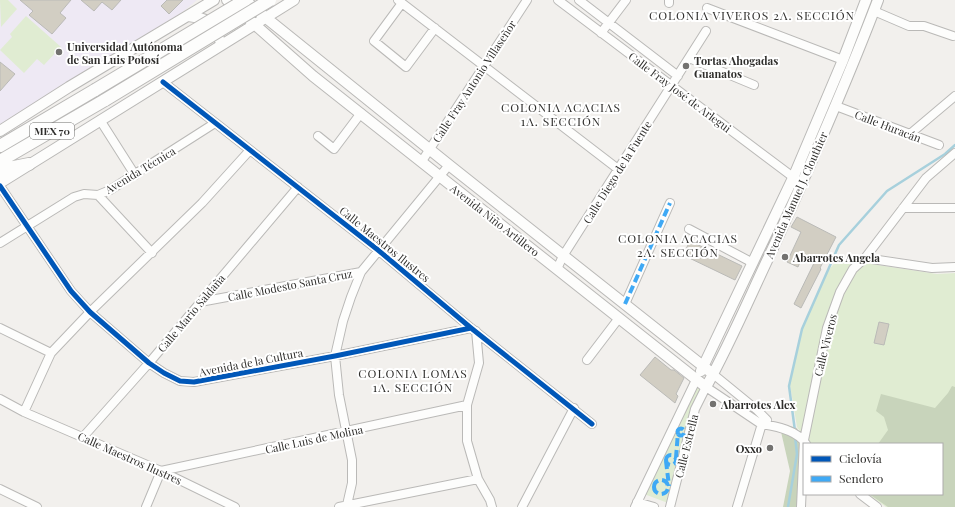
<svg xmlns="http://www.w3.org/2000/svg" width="955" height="507" font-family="'Playfair Display',serif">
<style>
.education{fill:#eee9f4}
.green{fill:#e0ecd2}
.forest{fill:#c8d4bb}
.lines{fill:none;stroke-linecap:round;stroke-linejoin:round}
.stream{stroke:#a7d0dc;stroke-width:2.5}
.building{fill:#d2cec3;stroke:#babab7}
.minor-casing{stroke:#bab9b7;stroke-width:10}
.major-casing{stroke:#bab9b7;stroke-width:12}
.highway-casing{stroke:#bab9b7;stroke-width:14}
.minor{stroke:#fdfdfc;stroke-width:8}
.major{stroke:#fdfdfc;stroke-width:10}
.highway{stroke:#fdfdfc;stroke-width:12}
.highway-bridge-casing{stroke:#bab9b7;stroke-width:14;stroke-linecap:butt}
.highway-bridge{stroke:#fdfdfc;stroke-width:12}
.quiet{stroke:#3fa9f5;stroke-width:4;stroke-dasharray:8 4;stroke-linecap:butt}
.cycleway-casing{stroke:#fff;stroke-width:8}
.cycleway{stroke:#0057b8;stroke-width:5}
.poi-dot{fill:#737270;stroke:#fff;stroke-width:1.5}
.labels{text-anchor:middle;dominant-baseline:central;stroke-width:4;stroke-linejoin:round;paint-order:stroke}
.shield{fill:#fff;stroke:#6d6d6b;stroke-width:1}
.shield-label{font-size:10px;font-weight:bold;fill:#2f2e2c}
.poi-label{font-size:11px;font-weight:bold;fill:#2f2e2c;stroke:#fff;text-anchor:start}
.street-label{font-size:11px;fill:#2f2e2c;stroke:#fff}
.neighbourhood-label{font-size:12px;letter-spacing:1px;fill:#2f2e2c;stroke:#fff}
</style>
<rect width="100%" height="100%" fill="#f2f0ed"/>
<path class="education" d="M0,0H197L179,15L0,125Z"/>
<path class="green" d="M0,0H8L17,9L1,27Z
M26,16L61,47L44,65L37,59L24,73L0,50L12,37L10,34Z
M838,259L937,274L955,273V507H886L868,494H942V444H809L797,427L790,385L802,329L827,272Z
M699,383L702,385L668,503L644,494Z"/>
<path class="forest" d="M952,386L955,387V507H888L869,494H942V444H878L888,430L884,417L876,411L881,394L935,408L948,393Z
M779,423L797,428L803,445L797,507H783L790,471Z"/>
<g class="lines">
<path class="stream" d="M795,431L789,386L802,329L839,245L887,191L945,154L955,145
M788,507L797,454L795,436"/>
</g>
<path class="building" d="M20,0H71L60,13L66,18L52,34L29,15L33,11Z
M81,0H121L112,10L102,2L94,11Z
M167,0H183L169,14L161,6Z
M0,62L15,74L0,91Z
M797,217L836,237L820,268L821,269L801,308L794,304L815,261L803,255L798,267L787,262L801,232L791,227Z
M690,241L742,266L735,280L683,255Z
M879,322L889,324L884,345L874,343Z
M655,357L671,370H674L684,378L676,394L678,396L675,403L640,375Z"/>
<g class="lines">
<defs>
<path id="minor" d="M398,0L618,169
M558,0L797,180
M579,0L678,76
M669,0V3
M402,3L374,41L406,67L435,28
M707,8L843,60
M874,11L909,26H924L953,36
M601,33L626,0
M689,58L754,85
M163,82L378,250L471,328L592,424
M836,106L939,145
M100,120L135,175
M910,134L955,96
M318,136L334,149L361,113
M422,161L527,0
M0,186L71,291L90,312L149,363L164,373L180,381L194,382L335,356L471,328
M98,195L152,253
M903,208H955
M689,229L753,263
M0,243L74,197L84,194L98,195L110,190L215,123
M865,258L932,268L955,267
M557,269L563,256L706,31
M200,302L361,272
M625,304L670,203
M0,328L51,353
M476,331L479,363L467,405V441L478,479L490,500L492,507
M587,360L619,318
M713,374L757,410L767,420
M0,399L24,412L161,471L235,507
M24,412L51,353L90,312L202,203L250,150
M83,437L149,363L298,187
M0,489L37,507
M860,494L877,507
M637,502L654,507
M347,505L352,483V460L339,395L335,356L343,321L351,297L361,272L449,165
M146,507L161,471L467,405
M339,507L478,479
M522,507L574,408
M635,507L696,380
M670,507L695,409L706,387L761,424C776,426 797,430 806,444
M737,507L764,417
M801,507L804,440L827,328L840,292L853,269L865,258L926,178L955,153"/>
<path id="major" d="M227,0L313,76L706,387C731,342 751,294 773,248C810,166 846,84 878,0
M245,0L265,17L449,165L713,374
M188,16C205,18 215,21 219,39
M0,131L69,87L214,0
M0,183L294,0
M701,371L793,178L843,60L866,0"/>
<path id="highway" d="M0,146L95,90
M0,161L105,100
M0,173L9,168L29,164"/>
</defs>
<use href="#minor" class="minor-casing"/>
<use href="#major" class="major-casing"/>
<use href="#highway" class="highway-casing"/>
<use href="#minor" class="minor"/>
<use href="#major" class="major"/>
<use href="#highway" class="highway"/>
<defs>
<path id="highway-bridge" d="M95,90L245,0
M105,100L270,0"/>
</defs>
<use href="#highway-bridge" class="highway-bridge-casing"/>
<use href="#highway-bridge" class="highway-bridge"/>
<path class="quiet" d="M625,304L670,203
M677.5 432a3.5 3.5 0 1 1 7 0a3.5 3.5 0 1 1-7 0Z
M666 460a5 5 0 1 1 10 0a5 5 0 1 1-10 0Z
M676,458L678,432
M666,461L669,486
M654 487a7 7 0 1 1 14 0a7 7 0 1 1-14 0Z"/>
<defs>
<path id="cycleway" d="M163,82L378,250L471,328L592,424
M0,186L71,291L90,312L149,363L164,373L180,381L194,382L335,356L471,328"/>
</defs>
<use href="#cycleway" class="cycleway-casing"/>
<use href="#cycleway" class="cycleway"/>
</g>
<g class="poi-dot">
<circle cx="59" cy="52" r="4"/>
<circle cx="686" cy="66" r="4"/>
<circle cx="785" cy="257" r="4"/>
<circle cx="713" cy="404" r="4"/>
<circle cx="770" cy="448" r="4"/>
</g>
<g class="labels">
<rect class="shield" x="30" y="123" width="44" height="16" rx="3"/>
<g class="shield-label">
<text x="52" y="131">MEX 70</text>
</g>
<g class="poi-label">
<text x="67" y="46">Universidad Autónoma<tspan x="67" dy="13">de San Luis Potosí</tspan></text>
<text x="694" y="60">Tortas Ahogadas<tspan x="694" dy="13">Guanatos</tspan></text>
<text x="793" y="257">Abarrotes Angela</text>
<text x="721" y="404">Abarrotes Alex</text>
<text x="762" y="448" text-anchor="end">Oxxo</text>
</g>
<g class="street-label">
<text transform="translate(474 81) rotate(-57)">Calle Fray Antonio Villaseñor</text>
<text transform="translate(680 92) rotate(37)">Calle Fray José de Arlegui</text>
<text transform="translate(888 126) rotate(21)">Calle Huracán</text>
<text transform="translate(140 170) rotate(-31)">Avenida Técnica</text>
<text transform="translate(617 172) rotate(-58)">Calle Diego de la Fuente</text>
<text transform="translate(796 195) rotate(-66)">Avenida Manuel J. Clouthier</text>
<text transform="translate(495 220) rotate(38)">Avenida Niño Artillero</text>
<text transform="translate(385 244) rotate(39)">Calle Maestros Ilustres</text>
<text transform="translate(290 285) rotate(-11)">Calle Modesto Santa Cruz</text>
<text transform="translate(191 313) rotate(-50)">Calle Mario Saldaña</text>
<text transform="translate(825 345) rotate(-76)">Calle Viveros</text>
<text transform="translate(251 362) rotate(-11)">Avenida de la Cultura</text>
<text transform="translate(314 439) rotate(-12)">Calle Luis de Molina</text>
<text transform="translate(686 446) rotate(-76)">Calle Estrella</text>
<text transform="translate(130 458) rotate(24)">Calle Maestros Ilustres</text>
</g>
<g class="neighbourhood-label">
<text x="752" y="15">COLONIA VIVEROS 2A. SECCIÓN</text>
<text x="561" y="107">COLONIA ACACIAS<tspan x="561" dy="14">1A. SECCIÓN</tspan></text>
<text x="678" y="238">COLONIA ACACIAS<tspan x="678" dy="14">2A. SECCIÓN</tspan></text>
<text x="413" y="373">COLONIA LOMAS<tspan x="413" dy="14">1A. SECCIÓN</tspan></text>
</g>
</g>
<rect x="803" y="443" width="140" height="52" fill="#ffffff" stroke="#acabab"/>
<rect x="811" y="456" width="20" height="6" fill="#0057b8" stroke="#acabab"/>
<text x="839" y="463" font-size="12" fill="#2f2e2c">Ciclovía</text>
<rect x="811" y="476" width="20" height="6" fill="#3fa9f5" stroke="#acabab"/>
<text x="839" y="483" font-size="12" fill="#2f2e2c">Sendero</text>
</svg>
